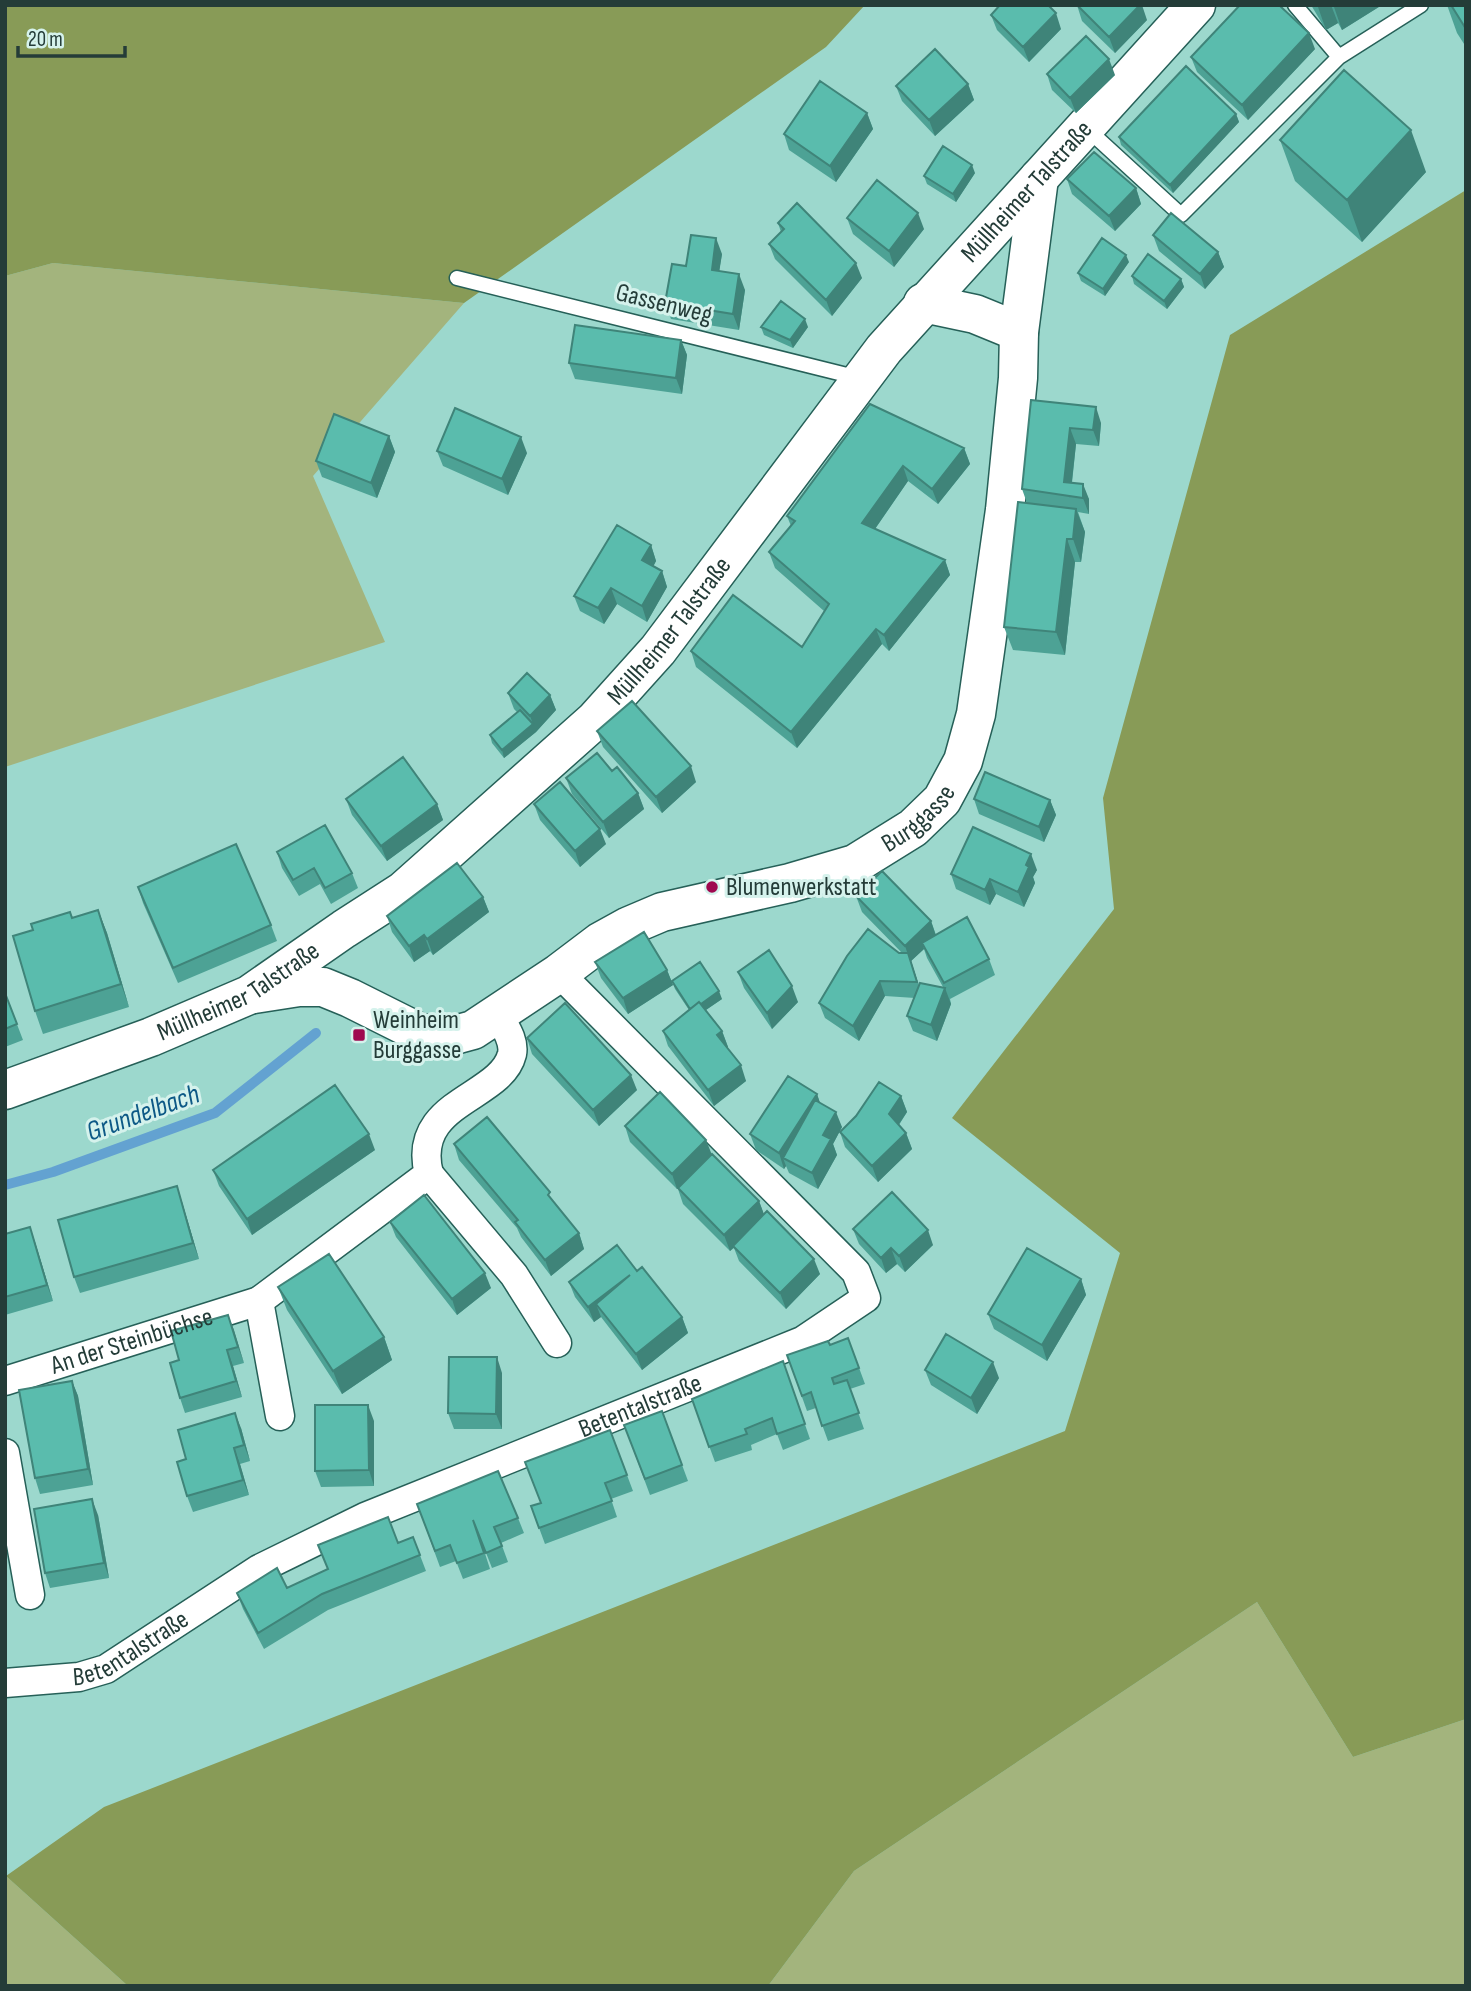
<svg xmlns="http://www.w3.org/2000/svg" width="1471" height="1991" font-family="'Sofia Sans Condensed',sans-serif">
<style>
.green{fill:#a3b47d}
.forest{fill:#889b57}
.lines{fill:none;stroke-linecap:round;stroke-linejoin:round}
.stream{stroke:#63a2d1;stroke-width:10}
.service-casing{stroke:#266058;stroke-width:17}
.minor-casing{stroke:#266058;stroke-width:31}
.secondary-casing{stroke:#266058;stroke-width:41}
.service{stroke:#fff;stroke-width:14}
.minor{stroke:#fff;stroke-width:28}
.secondary{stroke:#fff;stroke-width:38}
.wall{fill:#4da295;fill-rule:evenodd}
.shaded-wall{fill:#3f8479}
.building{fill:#5abcad;stroke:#3f8479;stroke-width:2}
.poi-dot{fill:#9f084f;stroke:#d5f2ec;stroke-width:2.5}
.labels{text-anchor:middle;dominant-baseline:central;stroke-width:6;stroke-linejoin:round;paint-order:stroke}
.street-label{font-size:26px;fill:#243c38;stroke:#d5f2ec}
.poi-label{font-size:26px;fill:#243c38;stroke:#d5f2ec;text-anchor:start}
.water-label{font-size:28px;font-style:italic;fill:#0d5986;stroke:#d5f2ec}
</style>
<rect width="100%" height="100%" fill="#9cd8cd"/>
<path class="green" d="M53,263L464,303L313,476L385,642L5,767V276Z
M1257,1602L1353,1757L1466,1719V1986H768L854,1871Z
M6,1876L128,1986H5Z"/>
<path class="forest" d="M5,5H865L826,47L464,303L53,263L5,276Z
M1466,190V1719L1353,1757L1257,1602L854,1871L768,1986H128L6,1876L104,1807L1065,1431L1120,1253L952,1118L1114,909L1103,798L1230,335Z"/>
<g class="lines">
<path class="stream" d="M5,1185L53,1172L215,1113L316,1033"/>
<defs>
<path id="service" d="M1295,5L1339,57
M1085,127L1181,215L1339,57L1421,5
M457,278L859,378"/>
<g id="minor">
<path d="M429,1174L514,1275L557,1343"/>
<path d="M259,1301L280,1416"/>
<path id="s1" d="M5,1381L259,1301L429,1174C410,1101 501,1099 512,1054C515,1040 504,1026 498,1014"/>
<path d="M5,1453L30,1595"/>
<path id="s2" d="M5,1683L79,1677L106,1669L259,1569L365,1517L802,1341L866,1298L856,1272L559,973"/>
</g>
<g id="secondary">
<path d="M923,303L975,314L1019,332"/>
<path id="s3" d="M254,994L299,987H323L350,998L420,1033L451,1036L473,1030L559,973L600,942L629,926L662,912L790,883L855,864L913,828L942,800L963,761L976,714L1005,510L1018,378L1019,332L1039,178"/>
<path id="s4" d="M5,1090L151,1037L249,995L344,929L403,891L595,720L658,650L884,349L1196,5"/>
</g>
</defs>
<use href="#service" class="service-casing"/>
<use href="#minor" class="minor-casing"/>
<use href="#secondary" class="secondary-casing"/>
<use href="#service" class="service"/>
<use href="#minor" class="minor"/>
<use href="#secondary" class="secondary"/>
</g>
<path class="wall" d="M1077,5L1147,20L1115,53L1082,21Z
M1311,5H1382L1342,30L1338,23L1326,30Z
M1447,5H1466V47L1457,33Z
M991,15L1061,29L1029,62L997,30Z
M1315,49L1248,120L1197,72L1191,57Z
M1047,74L1115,75L1076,113L1052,90Z
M968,84L974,100L935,136L902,101L896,86Z
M867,113L873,129L836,182L789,150L784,134Z
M1236,114L1239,122L1173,193L1121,145L1119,137Z
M1280,140L1426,172L1362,242L1295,181Z
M975,173L956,202L927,184L924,176Z
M1067,179L1136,188L1141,204L1115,231L1072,194Z
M847,218L924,229L894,267L853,234Z
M778,223L862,278L832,316L775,259L769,244L781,232Z
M1153,235L1218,252L1224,267L1205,289L1159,251Z
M722,254L719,271L745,290L739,330L671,319L665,303L686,266Z
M1129,262L1105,296L1081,281L1078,273Z
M1132,276L1181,279L1184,287L1167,309L1134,284Z
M761,327H808L793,348L764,335Z
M681,340L687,355L682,394L575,379L569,363Z
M1031,400L1101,423L1099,446L1076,444L1072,483L1089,499V514L1078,512L1085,532L1081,562H1075L1065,655L1013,650L1004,627L1027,503L1022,489Z
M870,404L964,448L970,464L938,504L908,481L875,529L945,560L950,575L889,651L882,644L797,748L696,667L691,651L802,647L824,611L775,568L769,552L791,526L787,516Z
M389,436L395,452L377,498L322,477L316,461Z
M437,451L527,453L508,495L443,466Z
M651,545L656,561L653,567L662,571L667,587L647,622L617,604L604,624L580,611L574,596Z
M508,693L550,695L556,710L536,732L504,758L492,743L490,735L517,712L514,709Z
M597,731L696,782L662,813L603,747Z
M612,771L638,793L644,809L609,838L572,794L566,778Z
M346,799L437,804L443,820L387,861L352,815Z
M974,799L1050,800L1056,815L1044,842L979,814Z
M534,804L606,844L580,867L540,820Z
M277,852L352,873L358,888L331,904L320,884L299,896L282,868Z
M1037,870L1033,877L1035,883L1024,907L996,894L990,905L956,889L951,874Z
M138,887L271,925L277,941L178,983L143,903Z
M856,896L931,921L936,935L989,959L995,975L950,999L951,1004L937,1041L913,1031L907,1016L915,998L885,996L859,1041L825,1018L819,1003L899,953H902L862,912ZM924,949L927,958L943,987L919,986L911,961Z
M483,897L489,912L433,955L430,951L414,962L392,932L387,916Z
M98,910L107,933L129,1007L43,1034L35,1011L72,918Z
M595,962L667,970L673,985L628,1014L601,978Z
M738,972L798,1002L772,1029L744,988Z
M672,981L722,999L706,1010L722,1031L728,1047H727L746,1081L714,1106L668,1046L663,1031L689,1010L675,989Z
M5,993L23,1040L5,1047Z
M527,1038L637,1090L599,1126L532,1054Z
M817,1094L820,1103L842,1127L833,1144L837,1155L818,1189L789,1173L786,1166L784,1169L756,1150L750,1134Z
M901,1096L907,1112L899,1125L906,1133L912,1149L878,1182L845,1147L840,1132Z
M625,1126L712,1154L759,1201L764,1215L820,1274L786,1309L739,1261L734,1248L730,1251L683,1204L678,1189H677L630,1142Z
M454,1144L554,1203L579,1233L584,1249L551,1276L521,1237L517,1228L459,1160Z
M375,1150L252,1235L219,1186L213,1170Z
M182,1202L199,1259L80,1293L74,1277Z
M390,1222L491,1288L457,1315L396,1237Z
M853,1229L933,1245L905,1272L897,1264L886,1273L859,1244Z
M5,1234L35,1242L53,1301L5,1315Z
M637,1271L682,1317L688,1333L642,1370L601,1317L594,1322L575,1297L569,1282Z
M1081,1279L1086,1295L1047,1361L994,1329L988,1314Z
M278,1287L384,1337L392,1360L342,1394L287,1310Z
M228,1315L244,1363L233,1366L242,1397L185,1413L180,1398L179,1360Z
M848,1338L865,1384L850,1389L864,1429L828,1441L816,1408L807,1411L787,1355L830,1345Z
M783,1361L810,1439L783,1450L777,1434L751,1445L752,1450L715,1462L692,1399Z
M925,1370L999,1378L977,1414L931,1385Z
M502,1373V1429H454L448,1413Z
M72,1381L78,1396L93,1485L40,1494L35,1478Z
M662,1411L688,1481L650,1495L624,1425Z
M374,1421V1486L321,1487L315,1471Z
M241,1428L250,1461L240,1464L249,1495L193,1512L187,1496L186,1459Z
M610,1430L633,1491L611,1499L617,1517L545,1544L531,1506L540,1503Z
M417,1504L518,1518L524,1533L501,1543L508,1562L492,1568L479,1535L490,1569L463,1579L456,1561L440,1567Z
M98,1515L109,1578L50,1588L45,1573Z
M413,1537L426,1571L328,1610L264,1649L243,1609L237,1593L287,1588Z"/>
<path class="shaded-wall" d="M1140,5H1142L1147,20L1115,53L1109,37Z
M1320,5H1331L1338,23L1326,30L1318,7Z
M1337,5H1382L1342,30L1334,7Z
M1056,13L1061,29L1029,62L1023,47Z
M1309,33L1315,49L1248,120L1242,105Z
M1109,59L1115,75L1076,113L1070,98Z
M968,84L974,100L935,136L929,120Z
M867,113L873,129L836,182L830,166Z
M1236,114L1239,122L1173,193L1170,185Z
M1411,130L1426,172L1362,242L1347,200Z
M972,165L975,173L956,202L953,194Z
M1136,188L1141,204L1115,231L1109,216Z
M918,213L924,229L894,267L889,251Z
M716,238L722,254L717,286L712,270Z
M1218,252L1224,267L1205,289L1200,274Z
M1126,255L1129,262L1105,296L1103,289Z
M856,263L862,278L832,316L826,300Z
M739,274L745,290L739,330L733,314Z
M1181,279L1184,287L1167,309L1164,301Z
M805,319L808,327L793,348L790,340Z
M681,340L687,355L682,394L676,378Z
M1096,407L1101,423L1099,446L1093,430Z
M1070,428L1076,444L1070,498L1064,482Z
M389,436L395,452L377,498L371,483Z
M521,437L527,453L508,495L502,479Z
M964,448L970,464L938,504L932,489Z
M903,466L908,481L868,539L862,523Z
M1083,484L1089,499V514L1083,498Z
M1076,509L1085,532L1081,562L1073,539Z
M1067,539L1075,562L1065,655L1056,632Z
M651,545L656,561L648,576L642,560Z
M945,560L950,575L889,651L884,635Z
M662,571L667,587L647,622L642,606Z
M611,588L617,604L604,624L598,608Z
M876,629L882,644L797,748L791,732Z
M550,695L556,710L536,732L504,758L502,750L533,724L530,716Z
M691,766L696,782L662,813L656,797Z
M638,793L644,809L609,838L603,822Z
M1050,800L1056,815L1044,842L1039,827Z
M437,804L443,820L387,861L381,846Z
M600,829L606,844L580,867L575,851Z
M1031,854L1037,870L1033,877L1035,883L1024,907L1018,892L1026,865Z
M990,879L996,894L990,905L985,890Z
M483,897L489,912L433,955L427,939Z
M98,910L107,933L129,1007L121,984Z
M931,921L936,936L922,943L924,949L911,961L923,998L905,946Z
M424,935L430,951L414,962L409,946Z
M667,970L673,985L628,1014L623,998Z
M880,981L885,996L859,1041L853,1026Z
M792,986L798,1002L772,1029L767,1013Z
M945,988L951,1004L937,1041L931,1025Z
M719,991L722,999L694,1018L691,1010Z
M722,1031L728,1047L723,1050L717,1035Z
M741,1065L746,1081L714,1106L708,1090Z
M631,1075L637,1090L599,1126L593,1110Z
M817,1094L822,1109L783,1158L786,1166L784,1169L779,1153Z
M901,1096L907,1112L895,1130L889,1114Z
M836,1112L842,1127L833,1144L837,1155L818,1189L812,1173L823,1135Z
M906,1133L912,1149L878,1182L872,1166Z
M369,1134L375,1150L252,1235L247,1219Z
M706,1140L712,1155L677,1189L672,1174Z
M177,1186L182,1202L199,1259L193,1243Z
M759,1201L765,1217L730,1251L724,1235Z
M30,1227L35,1242L53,1301L47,1285Z
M928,1230L933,1245L905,1272L899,1256Z
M579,1233L584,1249L551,1276L545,1260Z
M891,1248L897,1264L886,1273L881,1258Z
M814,1259L820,1274L786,1309L780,1293Z
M485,1273L491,1288L457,1315L452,1299Z
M630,1275L596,1304L601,1317L594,1322L588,1307Z
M1081,1279L1086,1295L1047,1361L1042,1345Z
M228,1315L234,1330L244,1363L238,1347Z
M682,1317L688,1333L642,1370L636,1354Z
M384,1337L392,1360L342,1394L333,1371Z
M227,1350L233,1366L242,1397L236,1381Z
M497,1357L502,1373V1429L496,1414Z
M993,1362L999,1378L977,1414L971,1398Z
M72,1381L78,1396L93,1485L88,1469Z
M368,1405L374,1421V1486L369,1470Z
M235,1413L241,1428L250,1461L244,1445Z
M234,1448L240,1464L249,1495L243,1480Z
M92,1499L98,1515L109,1578L104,1563Z"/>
<path class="building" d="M1000,5H1048L1056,13L1023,47L991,15Z
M1077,5H1140L1109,37Z
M1240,5H1279L1309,33L1242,105L1191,57Z
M1451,5H1466V29Z
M1086,36L1109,59L1070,98L1047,74Z
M935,49L968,84L929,120L896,86Z
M1186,66L1236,114L1170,185L1119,137Z
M1344,70L1411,130L1347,200L1280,140Z
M820,81L867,113L830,166L784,134Z
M943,146L972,165L953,194L924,176Z
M1094,152L1136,188L1109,216L1067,179Z
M877,180L918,213L889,251L847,218Z
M797,203L856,263L826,300L769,244L784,229L778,223Z
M1171,213L1218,252L1200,274L1153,235Z
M691,235L716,238L712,270L739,274L733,314L665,303L672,264L686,266Z
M1102,238L1126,255L1103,289L1078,273Z
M1148,254L1181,279L1164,301L1132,276Z
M781,301L805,319L790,340L761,327Z
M575,325L681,340L676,378L569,363Z
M1031,400L1096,407L1093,430L1070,428L1064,482L1083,484V498L1022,489Z
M870,404L964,448L932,489L903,466L862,523L945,560L884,635L876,629L791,732L691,651L733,595L802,647L829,604L769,552L795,521L787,516Z
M455,408L521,437L502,479L437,451Z
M334,414L389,436L371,483L316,461Z
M1018,502L1076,509L1073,539H1067L1056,632L1004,627Z
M617,525L651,545L642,560L662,571L642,606L611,588L598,608L574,596Z
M527,673L550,695L530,716L508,693Z
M632,701L691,766L656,797L597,731Z
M520,710L533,724L502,750L490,735Z
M597,753L612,771L617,767L638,793L603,822L566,778Z
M403,757L437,804L381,846L346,799Z
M985,772L1050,800L1039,827L974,799Z
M560,782L600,829L575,851L534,804Z
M325,825L352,873L325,888L314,868L293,880L277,852Z
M973,827L1031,854L1026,865L1029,867L1018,892L990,879L985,890L951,874Z
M236,844L271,925L173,968L138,887Z
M457,863L483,897L427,939L424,935L409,946L387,916Z
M882,871L931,921L905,946L856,896Z
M98,910L121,984L35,1011L13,936L33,930L31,924L70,912L72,918Z
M967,917L989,959L944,983L922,943Z
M868,929L899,953H908L917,982L880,981L853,1026L819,1003L847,956Z
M644,932L667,970L623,998L595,962Z
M769,950L792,986L767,1013L738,972Z
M700,962L719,991L701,1004L699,1002L690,1009L672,981Z
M920,983L945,988L931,1025L907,1016Z
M5,993L17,1024L5,1029Z
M699,1002L722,1031L717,1035L741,1065L708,1090L663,1031Z
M565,1003L631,1075L593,1110L527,1038Z
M788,1076L817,1094L779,1153L750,1134Z
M879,1082L901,1096L889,1114L906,1133L872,1166L840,1132L856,1116Z
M335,1085L369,1134L247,1219L213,1170Z
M660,1092L706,1140L672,1174L625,1126Z
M815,1100L836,1112L823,1135L831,1139L812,1173L783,1158Z
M487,1117L550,1192L548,1195L579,1233L545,1260L515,1222L518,1220L454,1144Z
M712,1154L759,1201L724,1235L678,1188Z
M177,1186L193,1243L74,1277L58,1220Z
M892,1192L928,1230L899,1256L891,1248L881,1258L853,1229Z
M424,1195L485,1273L452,1299L390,1222Z
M767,1211L814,1259L780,1293L733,1246Z
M30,1227L47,1285L5,1297V1234Z
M617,1245L637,1271L642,1267L682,1317L636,1354L596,1304L630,1275L588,1307L569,1282Z
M1027,1248L1081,1279L1042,1345L988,1314Z
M329,1254L384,1337L333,1371L278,1287Z
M228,1315L238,1347L227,1350L236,1381L180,1398L170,1363L179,1360L171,1331Z
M946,1334L993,1362L971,1398L925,1370Z
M848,1338L859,1368L832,1378L834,1384L847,1380L859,1413L822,1426L811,1392L802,1396L787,1355L828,1341L830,1345Z
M449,1357H497L496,1414L448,1413Z
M783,1361L805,1424L777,1434L772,1418L745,1429L747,1434L709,1447L692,1399Z
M72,1381L88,1469L35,1478L19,1390Z
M315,1405H368L369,1470L315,1471Z
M662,1411L682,1465L645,1479L624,1425Z
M235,1413L244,1445L234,1448L243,1480L187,1496L177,1462L186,1459L178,1430Z
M610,1430L627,1475L605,1483L612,1501L539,1528L531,1506L541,1503L525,1462Z
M498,1471L518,1518L494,1527L502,1546L486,1553L473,1520L484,1553L457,1563L450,1545L435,1551L417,1504Z
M92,1499L104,1563L45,1573L34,1509Z
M388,1517L398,1543L413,1537L420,1555L322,1594L258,1633L237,1593L277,1568L287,1588L328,1569L318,1545Z"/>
<g class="poi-dot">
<circle cx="712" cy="887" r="7"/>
<rect x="352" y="1028" width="14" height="14" rx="3.5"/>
</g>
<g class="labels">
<g class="street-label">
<text stroke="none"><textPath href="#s4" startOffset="1388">Müllheimer Talstraße</textPath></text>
<text transform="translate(664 304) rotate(14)">Gassenweg</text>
<text stroke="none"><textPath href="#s4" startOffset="821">Müllheimer Talstraße</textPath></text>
<text stroke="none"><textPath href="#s3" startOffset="732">Burggasse</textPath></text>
<text stroke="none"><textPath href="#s4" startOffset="254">Müllheimer Talstraße</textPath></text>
<text stroke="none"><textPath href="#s1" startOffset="133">An der Steinbüchse</textPath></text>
<text stroke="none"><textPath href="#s2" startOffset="700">Betentalstraße</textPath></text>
<text stroke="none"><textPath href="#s2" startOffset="133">Betentalstraße</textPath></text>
</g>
<g class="poi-label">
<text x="726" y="887">Blumenwerkstatt</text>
<text x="373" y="1020">Weinheim<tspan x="373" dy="30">Burggasse</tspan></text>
</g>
<g class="water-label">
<text transform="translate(143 1113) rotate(-20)">Grundelbach</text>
</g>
</g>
<rect width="1471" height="1991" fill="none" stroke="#243c38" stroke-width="14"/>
<path d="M18 46v10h107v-10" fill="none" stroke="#243c38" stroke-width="3.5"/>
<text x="28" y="46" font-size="21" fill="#243c38" stroke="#d5f2ec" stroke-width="5" paint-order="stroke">20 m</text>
</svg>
